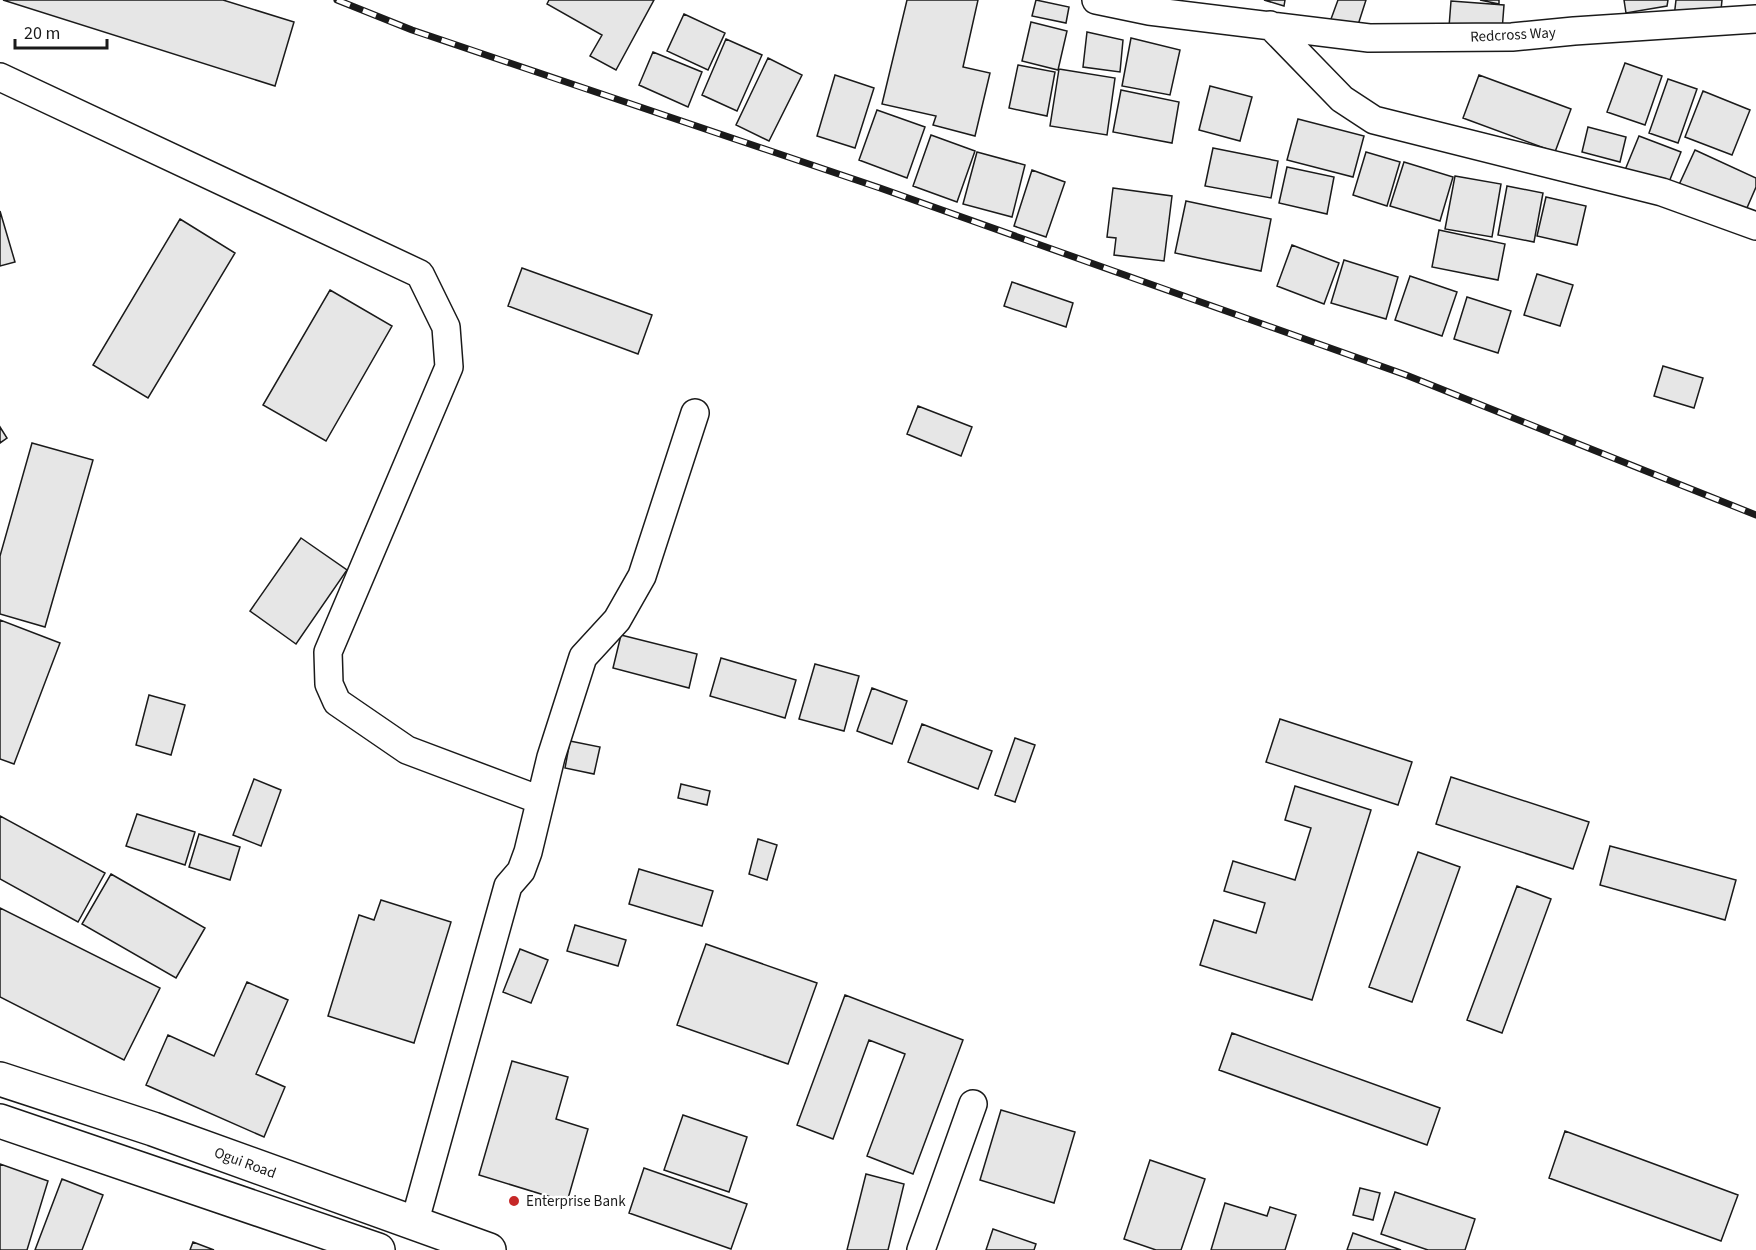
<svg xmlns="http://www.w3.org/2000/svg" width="1756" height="1250" font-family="'Source Sans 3',sans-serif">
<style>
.building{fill:#e6e6e6;stroke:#1a1a1a;stroke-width:1.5}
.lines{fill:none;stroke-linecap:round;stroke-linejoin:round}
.street-casing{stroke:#1a1a1a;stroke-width:30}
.primary-casing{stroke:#1a1a1a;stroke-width:36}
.street{stroke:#fff;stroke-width:27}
.primary{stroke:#fff;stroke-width:33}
.rail-casing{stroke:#1a1a1a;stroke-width:7}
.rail{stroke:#fff;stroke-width:4.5;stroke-dasharray:14;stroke-linecap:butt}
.poi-dot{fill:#c62828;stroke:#fff;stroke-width:2}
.labels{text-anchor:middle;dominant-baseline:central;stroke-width:4.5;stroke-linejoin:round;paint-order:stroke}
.street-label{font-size:15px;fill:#1a1a1a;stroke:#fff}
.poi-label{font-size:15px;fill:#1a1a1a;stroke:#fff;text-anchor:start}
</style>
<rect width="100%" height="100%" fill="#fff"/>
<path class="building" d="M3,0H223L294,22L275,86Z
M549,0H654L616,70L590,56L602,35L547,4Z
M907,0H978L963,67L990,73L975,136L933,125L936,116L882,104Z
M1036,0L1069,7L1066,23L1032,16Z
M1264,0H1285L1284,6Z
M1338,0H1366L1357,28L1331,19Z
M1480,0H1499V4Z
M1624,0H1668L1667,6L1626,13Z
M1676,0H1722L1721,10L1674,17Z
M1451,1L1504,5L1502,31L1449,27Z
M684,14L725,33L708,70L667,51Z
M1031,22L1067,31L1058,70L1022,61Z
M1087,32L1123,40L1120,72L1083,67Z
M1131,38L1180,50L1170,95L1122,86Z
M726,39L762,55L737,111L702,95Z
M653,52L702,72L688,107L639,85Z
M768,58L802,75L769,141L736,125Z
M1625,63L1662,76L1645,125L1607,112Z
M1018,65L1055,72L1047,116L1009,108Z
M1059,69L1115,78L1107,135L1050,126Z
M835,75L874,88L855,148L817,136Z
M1479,75L1571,109L1555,152L1463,118Z
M1668,79L1697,89L1678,143L1649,133Z
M1210,86L1252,97L1240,141L1199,130Z
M1121,90L1179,102L1172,143L1113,132Z
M1703,91L1750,110L1732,155L1685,137Z
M877,110L925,127L907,178L859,160Z
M1298,119L1364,136L1353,177L1287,160Z
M1588,127L1626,137L1620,162L1582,152Z
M931,135L975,151L957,202L913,186Z
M1639,136L1681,152L1667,187L1625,170Z
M1213,148L1278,161L1271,198L1205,186Z
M1695,150L1756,178V187L1743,217L1678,187Z
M977,152L1025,165L1012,217L963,204Z
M1366,152L1400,162L1387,206L1353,195Z
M1404,162L1453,177L1440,221L1390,206Z
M1287,167L1334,177L1327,214L1279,203Z
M1032,170L1065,182L1046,237L1014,226Z
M1455,176L1501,184L1492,237L1445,229Z
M1507,186L1543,193L1534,242L1498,235Z
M1113,188L1172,196L1164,261L1114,255L1116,238L1107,237Z
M1546,197L1586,206L1577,245L1537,236Z
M1186,201L1271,219L1261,271L1175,253Z
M0,211L15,262L0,266Z
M180,219L235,253L148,398L93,365Z
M1439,230L1505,244L1498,280L1432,267Z
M1292,245L1339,263L1324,304L1277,286Z
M1344,260L1398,277L1386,319L1331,303Z
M522,268L652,315L638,354L508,306Z
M1537,274L1573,285L1560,326L1524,315Z
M1410,276L1457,292L1442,336L1395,320Z
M1012,282L1073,303L1066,327L1004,306Z
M330,290L392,326L326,441L263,405Z
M1467,297L1511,311L1498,353L1454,339Z
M1663,366L1703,378L1694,408L1654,396Z
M918,406L972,427L961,456L907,434Z
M0,427L7,438L0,443Z
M32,443L93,460L45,627L0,614V556Z
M301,538L347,570L296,644L250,611Z
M0,620L60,643L14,764L0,759Z
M621,635L697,654L689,688L613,668Z
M721,658L796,680L785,718L710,696Z
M815,664L859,676L844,731L799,719Z
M872,688L907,701L892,744L857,731Z
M149,695L185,705L171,755L136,745Z
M1280,719L1412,762L1398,805L1266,762Z
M922,724L992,751L978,789L908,762Z
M1015,738L1035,745L1015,802L995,795Z
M570,741L600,747L594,774L565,768Z
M1451,777L1589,822L1573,869L1436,824Z
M254,779L281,790L261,846L233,835Z
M681,784L710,791L707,805L678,798Z
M1295,786L1371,810L1312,1000L1200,965L1214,920L1256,933L1265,903L1224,891L1233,861L1295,880L1311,828L1285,820Z
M137,814L195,832L185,865L126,846Z
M0,816L105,873L78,922L0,879Z
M199,834L240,847L230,880L189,867Z
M758,839L777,845L767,880L749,874Z
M1610,846L1736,880L1725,920L1600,885Z
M1418,852L1460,867L1412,1002L1369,987Z
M639,869L713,891L702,926L629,904Z
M111,874L205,928L176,978L82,924Z
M1517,886L1551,899L1502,1033L1467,1020Z
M381,900L451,922L414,1043L328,1016L359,915L374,920Z
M0,908L160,988L124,1060L0,997Z
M575,925L626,940L618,966L567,951Z
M706,944L817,983L788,1064L677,1025Z
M520,949L548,960L531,1003L503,992Z
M247,982L288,1000L256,1074L285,1087L264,1137L146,1085L168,1035L214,1056Z
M845,995L963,1040L913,1174L867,1156L905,1054L869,1040L833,1139L797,1125Z
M1232,1033L1440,1108L1427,1145L1219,1070Z
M512,1061L568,1077L556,1119L588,1129L567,1202L479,1175Z
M1001,1110L1075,1132L1054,1203L980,1180Z
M683,1115L747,1137L729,1192L664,1170Z
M1565,1131L1738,1195L1721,1241L1549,1178Z
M1150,1160L1205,1179L1181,1250H1156L1124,1239Z
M0,1164L48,1181L27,1250H0Z
M644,1168L747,1204L731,1249L629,1213Z
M866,1174L904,1184L888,1250H847Z
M62,1179L103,1195L82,1250H35Z
M1360,1188L1380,1193L1373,1220L1353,1215Z
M1395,1192L1475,1219L1465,1250H1428L1381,1234Z
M1225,1203L1267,1216L1270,1207L1296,1215L1285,1250H1211Z
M993,1229L1036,1244L1034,1250H986Z
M1353,1233L1401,1250H1347Z
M193,1242L214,1250H190Z"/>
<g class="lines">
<defs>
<path id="street" d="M1096,0L1149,11L1369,38L1512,37L1574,31L1756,19
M1270,25L1342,99L1374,120L1662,192L1756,226
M0,77L420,274L446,327L449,367L328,652L329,684L337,702L407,750L540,800
M414,1224L508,886L521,871L528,852L551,757L583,657L617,620L642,576L695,413
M921,1250L973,1104"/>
<path id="primary" d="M0,1079L153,1129L489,1250
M0,1121L378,1250"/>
</defs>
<use href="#street" class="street-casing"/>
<use href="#primary" class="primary-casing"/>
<use href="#street" class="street"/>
<use href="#primary" class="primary"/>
<defs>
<path id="rail" d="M337,0L412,30L880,188L1406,375L1756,515"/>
</defs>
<use href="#rail" class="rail-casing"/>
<use href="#rail" class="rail"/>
</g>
<circle class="poi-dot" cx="514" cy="1201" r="6"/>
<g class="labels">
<g class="street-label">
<text transform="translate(1513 35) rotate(-3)">Redcross Way</text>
<text transform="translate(245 1163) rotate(20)">Ogui Road</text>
</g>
<g class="poi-label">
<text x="526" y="1201">Enterprise Bank</text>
</g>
</g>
<path d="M15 39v9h92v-9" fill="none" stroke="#1a1a1a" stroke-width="3"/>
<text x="24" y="39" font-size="18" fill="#1a1a1a" stroke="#ffffff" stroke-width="4.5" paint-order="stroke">20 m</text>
</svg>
